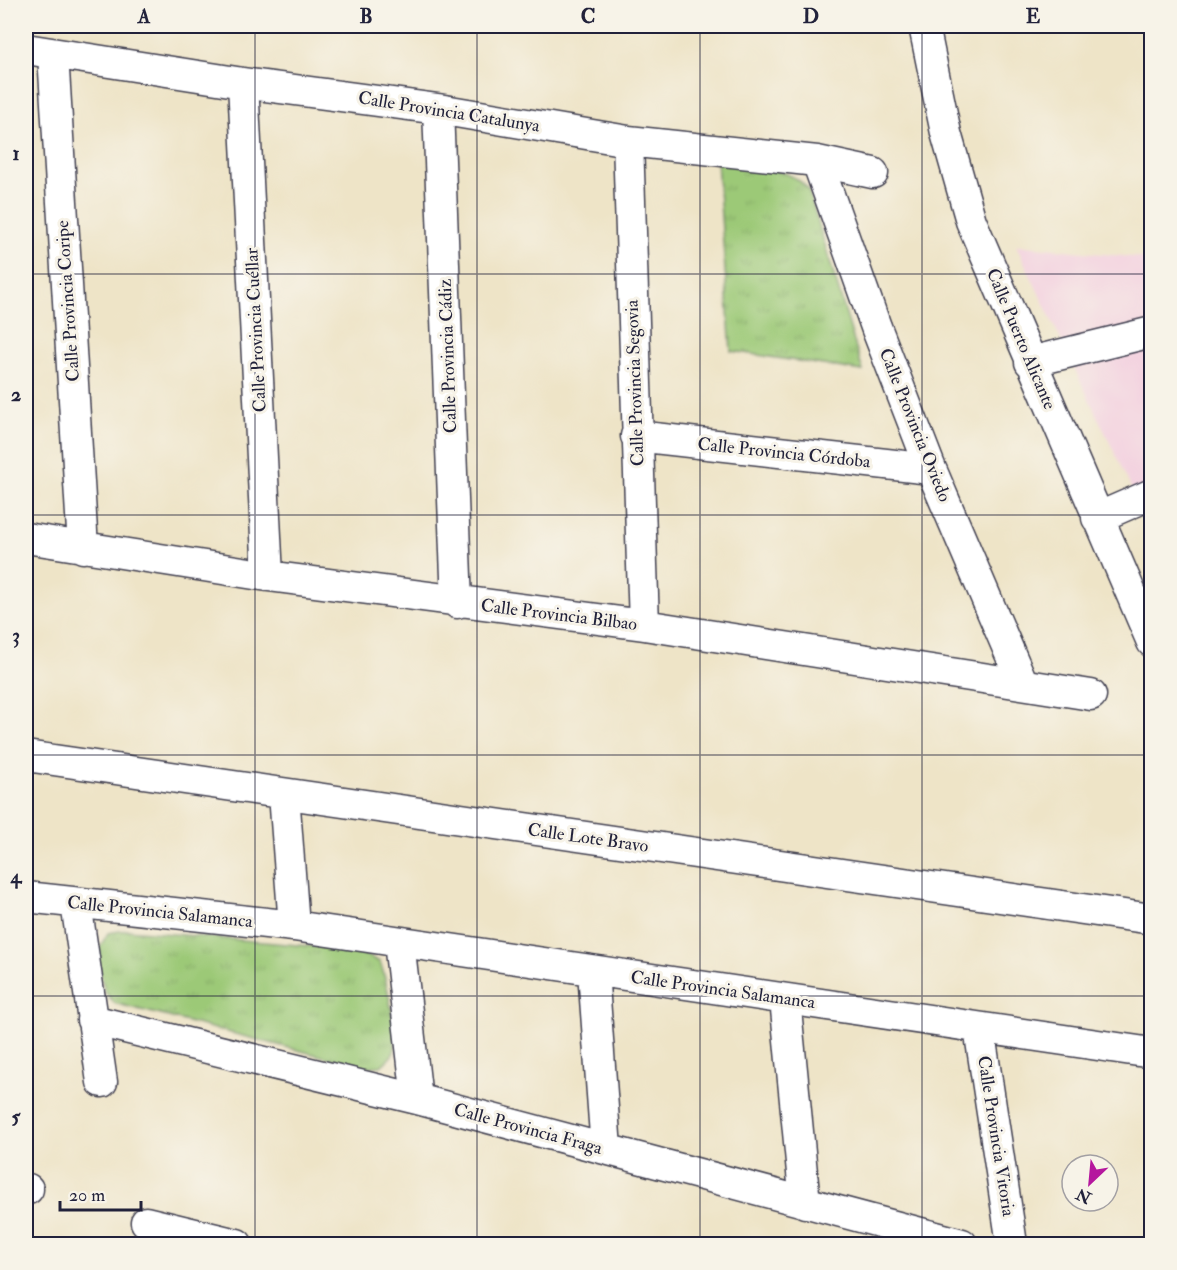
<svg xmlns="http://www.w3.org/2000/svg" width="1177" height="1270" font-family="'IM FELL Double Pica',serif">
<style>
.built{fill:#f3cfdf}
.park{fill:url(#park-tufts);stroke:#5f7659;stroke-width:1.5}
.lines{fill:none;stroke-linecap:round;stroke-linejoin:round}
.minor-casing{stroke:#413f50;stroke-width:33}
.minor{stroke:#fff;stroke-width:30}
.grid{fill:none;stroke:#22223b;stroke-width:1.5;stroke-opacity:0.55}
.labels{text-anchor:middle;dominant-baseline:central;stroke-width:6;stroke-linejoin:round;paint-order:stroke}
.street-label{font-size:18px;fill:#22223b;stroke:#f7f3e8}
.neatline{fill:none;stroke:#22223b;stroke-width:2}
.grid-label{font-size:20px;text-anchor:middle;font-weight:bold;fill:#22223b}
</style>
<defs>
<pattern id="park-tufts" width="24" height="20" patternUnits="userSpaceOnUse" patternTransform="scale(1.5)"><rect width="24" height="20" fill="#9cc977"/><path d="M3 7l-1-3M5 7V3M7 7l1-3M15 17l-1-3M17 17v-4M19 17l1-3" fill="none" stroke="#86ac68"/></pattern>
</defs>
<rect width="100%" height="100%" fill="#f7f3e8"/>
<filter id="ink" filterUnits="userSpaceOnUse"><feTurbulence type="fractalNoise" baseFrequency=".0167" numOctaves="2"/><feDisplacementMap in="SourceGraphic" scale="12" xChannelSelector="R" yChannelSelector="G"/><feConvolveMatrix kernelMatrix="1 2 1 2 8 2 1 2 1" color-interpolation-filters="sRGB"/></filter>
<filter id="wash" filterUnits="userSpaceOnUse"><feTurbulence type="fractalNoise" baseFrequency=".008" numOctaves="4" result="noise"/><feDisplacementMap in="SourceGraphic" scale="24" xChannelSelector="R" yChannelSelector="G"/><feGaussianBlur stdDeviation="1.35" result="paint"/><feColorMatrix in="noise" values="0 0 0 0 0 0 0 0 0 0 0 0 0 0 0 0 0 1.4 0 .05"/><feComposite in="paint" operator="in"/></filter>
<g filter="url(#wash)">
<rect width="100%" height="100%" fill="#eee4c7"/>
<path class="built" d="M1016,245L1151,259V534L1127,479Z"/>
<path class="park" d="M717,162C748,166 787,164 808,189L863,371L731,351Z
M127,930L355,950L380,962C386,978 399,1037 394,1052C392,1057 385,1062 381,1066L364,1067L114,1003L105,992L96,954L108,933Z"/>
</g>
<g filter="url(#ink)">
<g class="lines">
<defs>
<path id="minor" d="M924,26L946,133L971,221L1152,642
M26,49L243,83L438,109L628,141L817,161L873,173
M53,54L83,548
M243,83L268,576
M438,109L457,603
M628,141L644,625
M817,161L876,327L931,469L1023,684
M1030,362L1152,332
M636,436L931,469
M1097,518L1152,494
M26,538L268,576L644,625L1091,695
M26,756L1152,919
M284,794L294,926
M26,897L294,926L1152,1053
M76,903L102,1082
M399,942L417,1099
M593,971L606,1149
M785,999L805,1203
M92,1020L417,1099L962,1244
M979,1028L1012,1244
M26,1189H28
M146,1222L237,1244"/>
</defs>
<use href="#minor" class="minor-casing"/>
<use href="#minor" class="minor"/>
</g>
</g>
<path class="grid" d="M255,26V1244M477,26V1244M700,26V1244M922,26V1244M26,274H1152M26,515H1152M26,755H1152M26,996H1152"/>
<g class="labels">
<g class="street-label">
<text transform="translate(449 112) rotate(9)">Calle Provincia Catalunya</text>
<text transform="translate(68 301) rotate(-94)">Calle Provincia Coripe</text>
<text transform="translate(256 330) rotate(-93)">Calle Provincia Cuéllar</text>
<text transform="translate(1021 339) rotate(67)">Calle Puerto Alicante</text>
<text transform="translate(448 356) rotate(-92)">Calle Provincia Cádiz</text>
<text transform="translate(635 383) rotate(-92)">Calle Provincia Segovia</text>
<text transform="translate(915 425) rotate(68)">Calle Provincia Oviedo</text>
<text transform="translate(784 453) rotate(6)">Calle Provincia Córdoba</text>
<text transform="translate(559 615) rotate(7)">Calle Provincia Bilbao</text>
<text transform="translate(588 838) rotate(8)">Calle Lote Bravo</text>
<text transform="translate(160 912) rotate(6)">Calle Provincia Salamanca</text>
<text transform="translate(723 990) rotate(8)">Calle Provincia Salamanca</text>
<text transform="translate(528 1129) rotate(15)">Calle Provincia Fraga</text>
<text transform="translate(996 1136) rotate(81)">Calle Provincia Vitoria</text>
</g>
</g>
<rect width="1177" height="1270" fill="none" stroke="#f7f3e8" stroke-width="66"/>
<g transform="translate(1090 1183) rotate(206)"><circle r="28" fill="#f7f3e8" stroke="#a29fa3" stroke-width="1.5"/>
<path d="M0-4.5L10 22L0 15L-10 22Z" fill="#b5179e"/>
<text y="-9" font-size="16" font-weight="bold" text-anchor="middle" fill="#22223b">N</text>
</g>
<path d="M60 1201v9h81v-9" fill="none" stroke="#22223b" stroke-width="3"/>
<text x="69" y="1201" font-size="18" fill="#22223b" stroke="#f7f3e8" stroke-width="4.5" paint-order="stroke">20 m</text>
<rect x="33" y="33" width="1111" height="1204" class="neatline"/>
<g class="grid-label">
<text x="144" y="23">A</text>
<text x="366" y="23">B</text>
<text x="588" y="23">C</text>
<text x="811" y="23">D</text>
<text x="1033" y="23">E</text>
<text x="16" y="160">1</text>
<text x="16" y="401">2</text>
<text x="16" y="642">3</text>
<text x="16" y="883">4</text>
<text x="16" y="1123">5</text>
</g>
</svg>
